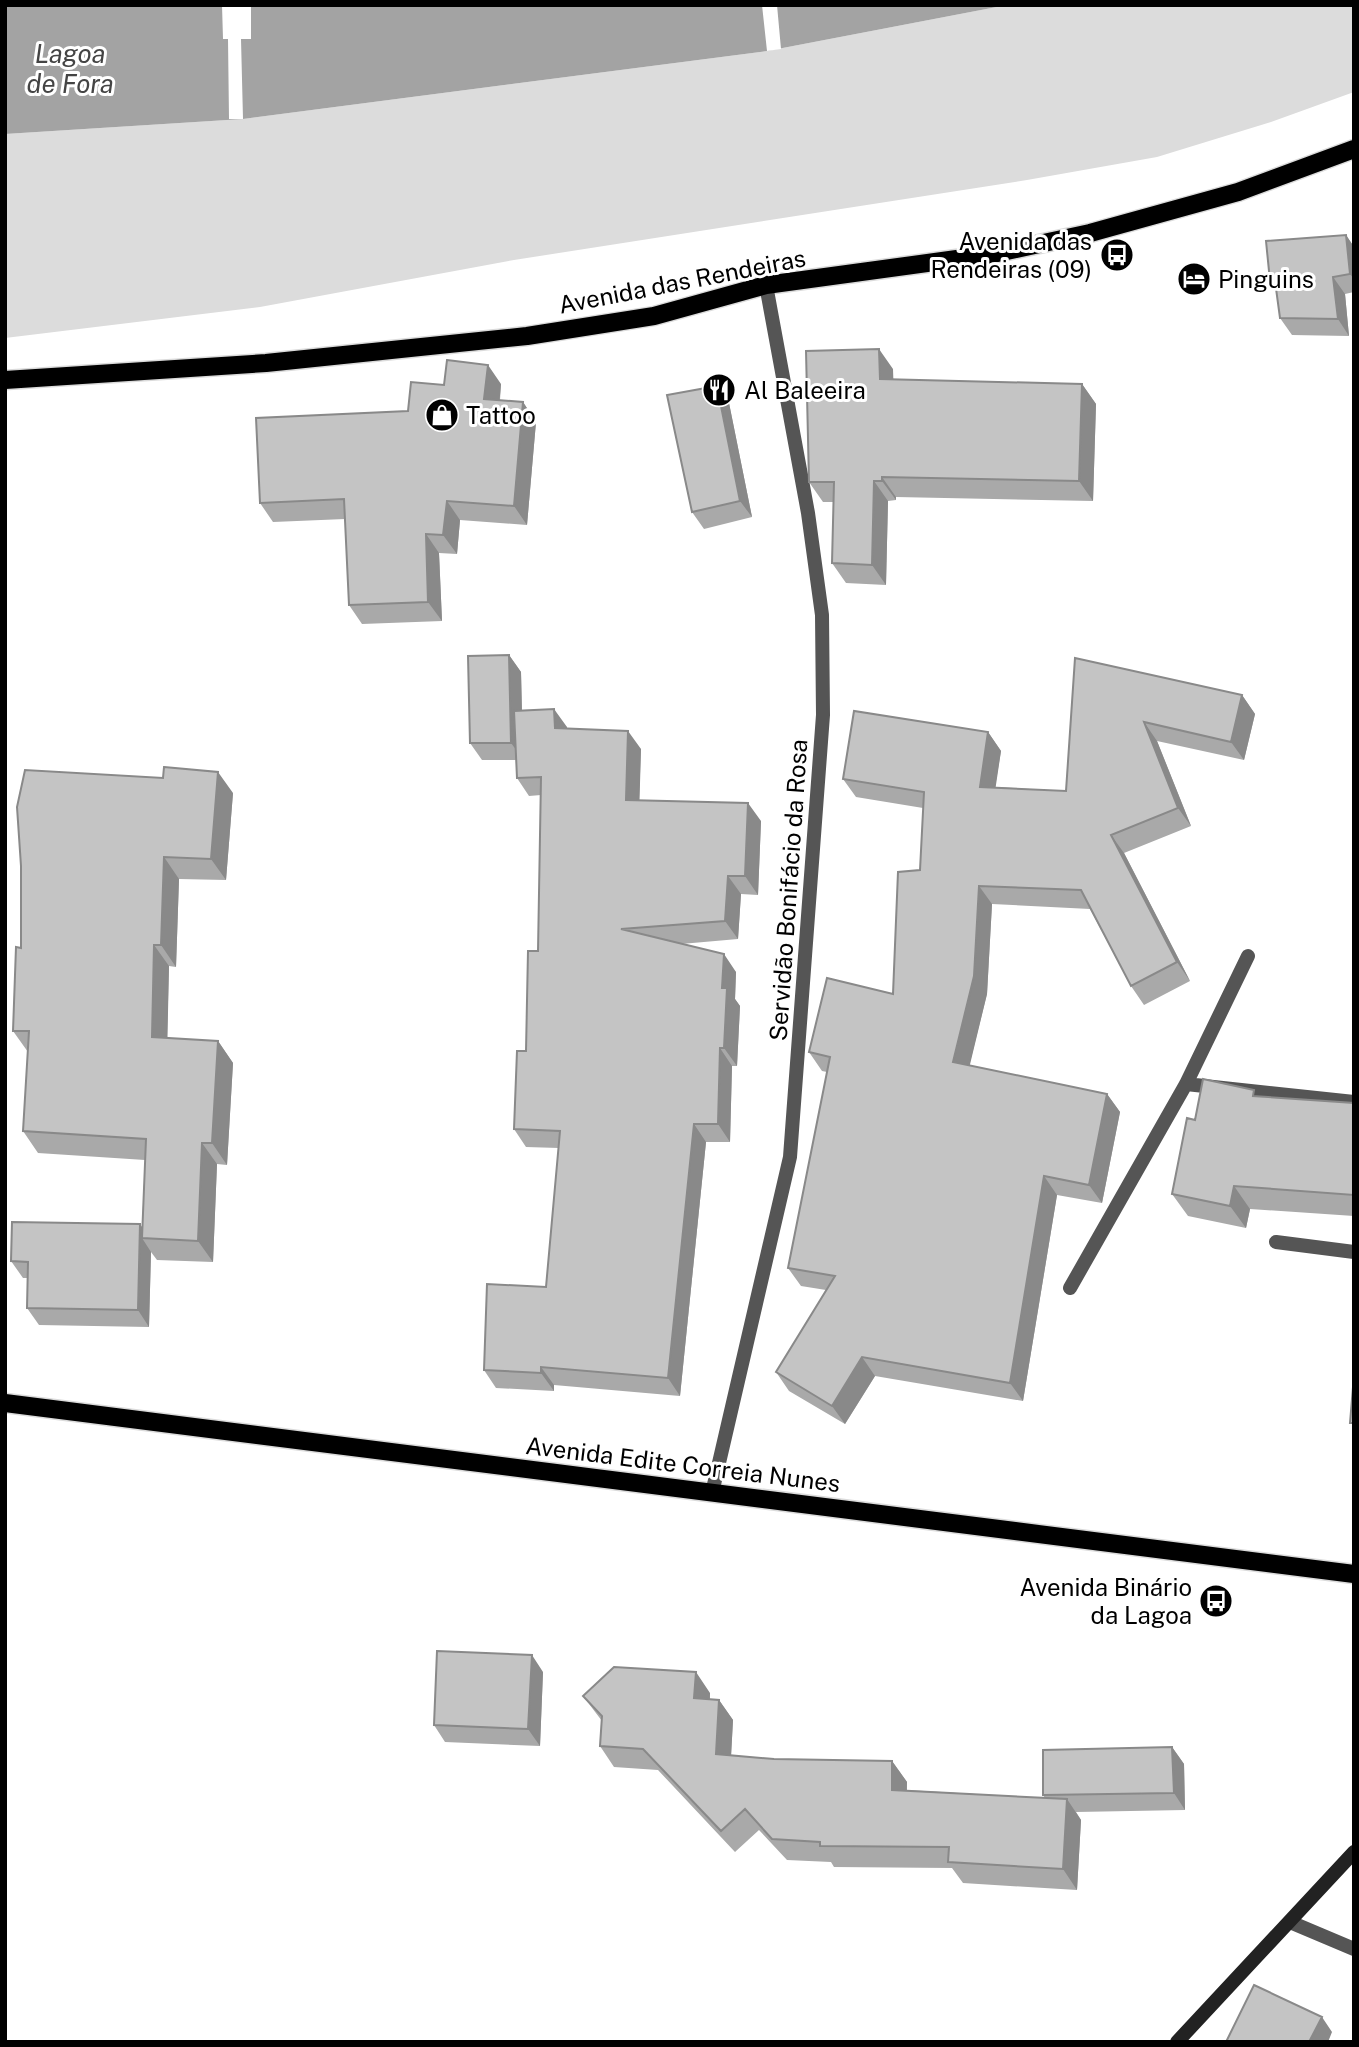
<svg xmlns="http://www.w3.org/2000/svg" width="1359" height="2047" font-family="'Public Sans',sans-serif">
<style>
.green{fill:#dcdcdc}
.water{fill:#a3a3a3}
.pier{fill:#fff}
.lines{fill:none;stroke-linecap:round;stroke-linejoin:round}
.primary-casing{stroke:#dbdbdb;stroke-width:21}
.lane{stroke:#555;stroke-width:14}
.secondary{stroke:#222;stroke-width:14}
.primary{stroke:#000;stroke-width:18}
.wall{fill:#a9a9a9}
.shaded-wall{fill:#898989}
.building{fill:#c4c4c4;stroke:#898989;stroke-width:2}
.labels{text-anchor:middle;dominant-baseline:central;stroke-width:6;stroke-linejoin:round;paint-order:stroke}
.poi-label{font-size:24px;fill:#000;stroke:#fff;text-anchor:start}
.street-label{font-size:24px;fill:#000;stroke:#fff}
.water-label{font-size:26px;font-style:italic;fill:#444;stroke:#fff}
</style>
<rect width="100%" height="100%" fill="#fff"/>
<path class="green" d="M1007,5H1354V92L1271,122L1157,157L1027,180L514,260L260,307L5,338V134L243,119L767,51Z"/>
<path class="water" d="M5,5H1007L767,51L243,119L5,134Z"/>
<path class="pier" d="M222,5H251V39H241L243,119H229L228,39H223Z
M762,5H777L781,49L767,51Z"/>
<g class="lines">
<defs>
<path id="primary" d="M5,380L266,363L527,336L654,316L766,285L993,254L1090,233L1238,192L1354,149
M5,1403L1354,1574"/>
</defs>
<use href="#primary" class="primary-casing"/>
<path class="lane" d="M1186,1084L1354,1102
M1276,1242L1354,1252
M1070,1288L1186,1084L1248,956
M712,1493L790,1157L823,715L822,615L808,513L766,285
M1290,1922L1354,1949"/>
<path class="secondary" d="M1177,2042L1354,1852"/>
<use href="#primary" class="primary"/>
</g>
<path class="wall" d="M1346,235L1354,247V292L1345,294L1349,336L1292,335L1280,318L1277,291L1270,281Z
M893,369V380L1082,384L1096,404L1093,501L896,497V500L888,501L886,585L846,583L832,563L834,502H823L809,482Z
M501,384L500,400L523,402L536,422L527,525L460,520L457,554L439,553L442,621L362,624L349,605L345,519L273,522L260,503L408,411L444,385Z
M729,403L752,517L704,529L692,512Z
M509,655L521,672L522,711L567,727V729L641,749L639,800L761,821L758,895L741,894L738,939L681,944L736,972L735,999L740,1006L737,1066H732L730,1142H706L680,1396L554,1385V1391L496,1388L484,1370L546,1287L559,1148L526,1147L514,1129L526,1051L538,951L541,795L529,796L517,778L516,760H482L470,743Z
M1075,658L1242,695L1255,714L1244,760L1157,741L1191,826L1124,853L1190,981L1144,1005L1131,986L1090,909L992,904L987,994L969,1066L1107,1094L1120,1112L1102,1203L1057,1195L1023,1401L875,1376L845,1424L789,1391L776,1372L826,1290L801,1286L788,1268L827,1072L822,1071L809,1052L893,994L920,870L923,808L856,797L843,779L988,732L1001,751L995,787L1066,791Z
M233,793L226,880L179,879L176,967L169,966L167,1038L218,1041L233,1063L227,1165L217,1164L213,1262L157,1260L151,1252L149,1327L39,1325L27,1308L28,1278H23L11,1261L140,1224L142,1228L145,1160L38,1153L23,1131L28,1052L13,1031L21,948Z
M1259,1097L1354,1103V1216L1250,1209L1246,1228L1188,1216L1172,1194L1195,1120Z
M543,1672L540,1746L445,1742L434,1725Z
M710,1693V1699L719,1700L733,1720L731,1756L774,1759L892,1761L907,1782V1790L1045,1798L1043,1795L1172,1747L1184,1764L1185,1810L1076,1812L1081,1820L1077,1890L963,1883L952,1868L834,1867L831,1862L787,1860L759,1830L735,1852L658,1770L614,1767L600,1746L602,1721L583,1696Z"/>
<path class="shaded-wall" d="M1346,235L1354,247V279L1350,274Z
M1333,277L1345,294L1349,336L1338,319Z
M879,349L893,369L894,399L880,379Z
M488,365L501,384L498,418L484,399Z
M1082,384L1096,404L1093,501L1079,481Z
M717,386L729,403L752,517L740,501Z
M523,402L536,422L527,525L514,506Z
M882,477L896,497V500L882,481Z
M874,481L888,501L886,585L872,565Z
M447,501L460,520L457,554L443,535Z
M426,534L439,553L442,621L428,602Z
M509,655L521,672L523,759L511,743Z
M1242,695L1255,714L1244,760L1231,742Z
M554,709L567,727L568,746L555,728Z
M1144,722L1157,741L1191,826L1178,808Z
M628,731L641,749L639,818L626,800Z
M988,732L1001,751L993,805L980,787Z
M218,772L233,793L226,880L211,859Z
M748,803L761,821L758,895L745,876Z
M1111,835L1124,853L1190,981L1177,962Z
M164,857L179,879L176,967L161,945Z
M728,876L741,894L738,939L725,921Z
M979,886L992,904L987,994L966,1081L953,1062Z
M154,945L169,966L167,1059L152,1037Z
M724,954L736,972L735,999L740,1006L737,1066L724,1048L722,988Z
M218,1041L233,1063L227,1165L212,1143Z
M720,1048L732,1066L730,1142L718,1124Z
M1107,1094L1120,1112L1102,1203L1089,1185Z
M694,1124L706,1142L680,1396L668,1378Z
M202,1143L217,1164L213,1262L198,1241Z
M1044,1176L1057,1195L1023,1401L1010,1383Z
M1234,1186L1250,1209L1246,1228L1230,1206Z
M140,1224L150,1239L142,1238L151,1252L149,1327L138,1310Z
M862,1357L875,1376L845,1424L832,1406Z
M541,1367L554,1385V1391L541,1373Z
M532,1655L543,1672L540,1746L528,1729Z
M696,1672L710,1693L709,1719L694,1698Z
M719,1700L733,1720L730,1775L716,1754Z
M1172,1747L1184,1764L1185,1810L1174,1793Z
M892,1761L907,1782L906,1810L892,1790Z
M1067,1799L1081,1820L1077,1890L1063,1869Z
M1322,2017L1332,2032L1328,2042H1309Z"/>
<path class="building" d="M1346,235L1350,274L1333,277L1338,319L1280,318L1275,281H1270L1266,241Z
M879,349L880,379L1082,384L1079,481L882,477V481H874L872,565L832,563L834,482H809L806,351Z
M447,360L488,365L484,399L523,402L514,506L447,501L443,535L426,534L428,602L349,605L344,499L260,503L256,418L408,411L411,382L444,385Z
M717,386L740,501L692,512L667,395Z
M509,655L511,743H470L468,656Z
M1075,658L1242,695L1231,742L1144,722L1178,808L1111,835L1177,962L1131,986L1081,890L979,886L974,976L953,1062L1107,1094L1089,1185L1044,1176L1010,1383L862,1357L832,1406L776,1372L835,1276L788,1268L830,1057L809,1052L827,978L893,994L898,872L920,870L924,792L843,779L854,711L988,732L980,787L1066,791Z
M554,709L555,728L628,731L626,800L748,803L745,876H728L725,921L621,929L724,954L722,988H727L724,1048H720L718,1124H694L668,1378L541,1367V1373L484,1370L487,1284L546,1287L560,1131L514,1129L517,1051H526L528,951H538L541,777L517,778L514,711Z
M164,767L218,772L211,859L164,857L161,945H154L152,1037L218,1041L212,1143H202L198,1241L142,1238L146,1139L23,1131L29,1031H13L16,947L21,948V866L17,807L25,770L163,778Z
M1203,1079L1254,1090L1253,1096L1354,1103V1195L1234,1186L1230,1206L1172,1194L1187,1118L1195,1120Z
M12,1222L140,1224L138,1310L27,1308L28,1262L11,1261Z
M1354,1375V1423H1350Z
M437,1651L532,1655L528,1729L434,1725Z
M614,1667L696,1672L694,1698L719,1700L716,1754L774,1759L892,1761V1790L1067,1799L1063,1869L948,1862L949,1847L820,1846V1842L772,1839L745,1809L721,1831L643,1749L600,1746L602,1716L583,1696Z
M1172,1747L1174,1793L1043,1795V1750Z
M1254,1985L1322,2017L1309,2042H1226Z"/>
<defs>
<symbol id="bus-disc" viewBox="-11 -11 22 22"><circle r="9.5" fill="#000" stroke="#fff"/><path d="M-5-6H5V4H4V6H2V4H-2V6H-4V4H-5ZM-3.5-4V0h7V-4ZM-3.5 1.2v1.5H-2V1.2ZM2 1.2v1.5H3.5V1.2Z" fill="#fff"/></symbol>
<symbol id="hotel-disc" viewBox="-11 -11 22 22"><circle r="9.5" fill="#000" stroke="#fff"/><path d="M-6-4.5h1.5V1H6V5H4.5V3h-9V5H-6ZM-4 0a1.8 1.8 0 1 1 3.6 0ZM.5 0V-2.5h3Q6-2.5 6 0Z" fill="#fff"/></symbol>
<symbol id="restaurant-disc" viewBox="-11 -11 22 22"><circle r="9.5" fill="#000" stroke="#fff"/><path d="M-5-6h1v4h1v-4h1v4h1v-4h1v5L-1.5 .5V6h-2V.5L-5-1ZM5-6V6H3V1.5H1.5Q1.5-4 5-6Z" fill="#fff"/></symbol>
<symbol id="shop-disc" viewBox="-11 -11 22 22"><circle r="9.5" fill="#000" stroke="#fff"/><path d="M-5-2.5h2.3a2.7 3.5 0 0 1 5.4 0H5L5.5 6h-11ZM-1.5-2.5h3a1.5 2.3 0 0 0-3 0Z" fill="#fff"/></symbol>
</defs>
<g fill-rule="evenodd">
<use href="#bus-disc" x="1098" y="236" width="38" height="38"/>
<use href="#hotel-disc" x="1175" y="260" width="38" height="38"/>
<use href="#restaurant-disc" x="700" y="371" width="38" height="38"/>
<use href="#shop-disc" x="423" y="396" width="38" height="38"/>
<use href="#bus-disc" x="1197" y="1582" width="38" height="38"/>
</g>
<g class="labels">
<g class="poi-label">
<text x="1092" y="241" text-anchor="end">Avenida das<tspan x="1092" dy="28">Rendeiras (09)</tspan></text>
<text x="1218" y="279">Pinguins</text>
<text x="744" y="390">Al Baleeira</text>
<text x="466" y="415">Tattoo</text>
<text x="1192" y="1587" text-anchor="end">Avenida Binário<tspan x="1192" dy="28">da Lagoa</tspan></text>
</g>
<g class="street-label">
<text transform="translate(682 281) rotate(-11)">Avenida das Rendeiras</text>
<text transform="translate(788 890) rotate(-86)">Servidão Bonifácio da Rosa</text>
<text transform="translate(683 1464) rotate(7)">Avenida Edite Correia Nunes</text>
</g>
<g class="water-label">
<text x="70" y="53">Lagoa<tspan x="70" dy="30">de Fora</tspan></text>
</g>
</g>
<rect width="1359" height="2047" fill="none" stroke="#000000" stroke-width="14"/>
</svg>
